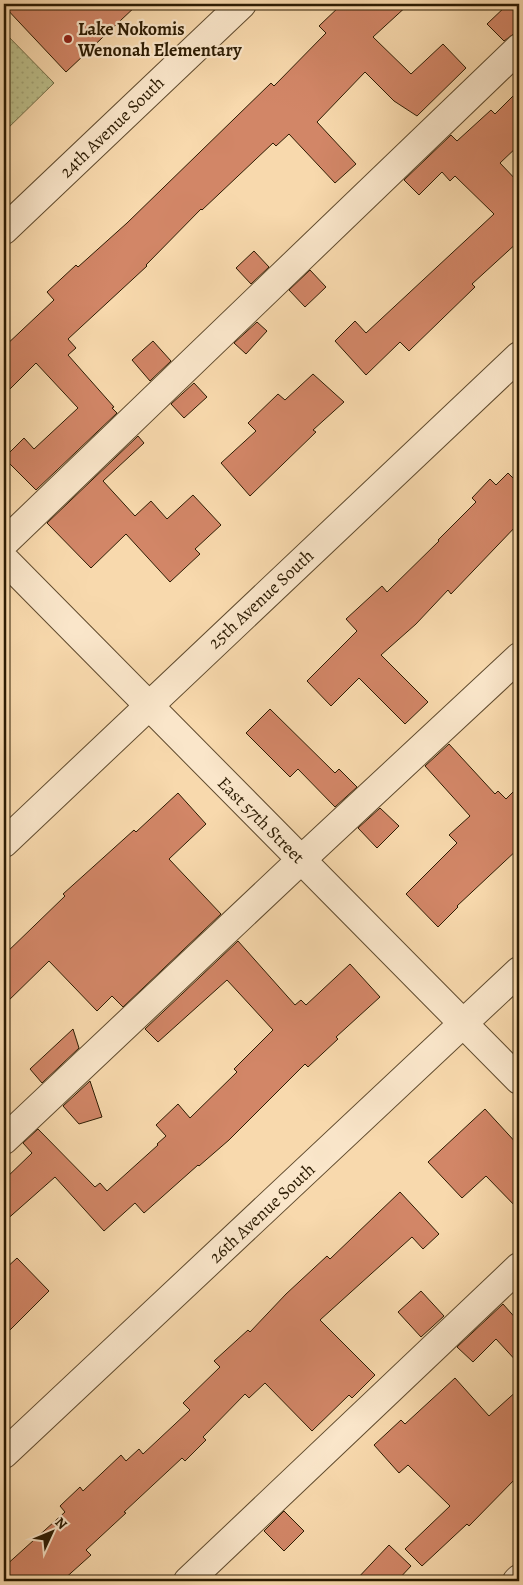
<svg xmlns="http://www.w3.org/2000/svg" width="523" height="1585" font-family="Alegreya,serif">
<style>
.green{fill:url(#green-dots);stroke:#746e47}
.building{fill:#d28667;stroke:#2d1c03}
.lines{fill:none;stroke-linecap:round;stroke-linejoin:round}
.minor-casing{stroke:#604b2e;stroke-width:30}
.minor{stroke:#fae6ca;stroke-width:28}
.poi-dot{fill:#8f2418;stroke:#fae6ca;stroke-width:2}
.labels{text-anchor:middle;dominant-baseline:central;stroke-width:4.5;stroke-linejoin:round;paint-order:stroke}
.poi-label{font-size:18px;font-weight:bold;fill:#2d1c03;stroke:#fae6ca;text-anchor:start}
.street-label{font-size:18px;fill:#2d1c03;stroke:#fae6ca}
</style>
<defs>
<pattern id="green-dots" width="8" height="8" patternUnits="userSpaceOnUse" patternTransform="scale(1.25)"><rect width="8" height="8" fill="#bcbf8b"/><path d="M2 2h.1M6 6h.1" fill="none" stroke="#a2a476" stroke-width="1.8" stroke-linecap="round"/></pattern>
</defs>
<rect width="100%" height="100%" fill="#f8d9ad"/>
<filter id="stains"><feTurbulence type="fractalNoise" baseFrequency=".004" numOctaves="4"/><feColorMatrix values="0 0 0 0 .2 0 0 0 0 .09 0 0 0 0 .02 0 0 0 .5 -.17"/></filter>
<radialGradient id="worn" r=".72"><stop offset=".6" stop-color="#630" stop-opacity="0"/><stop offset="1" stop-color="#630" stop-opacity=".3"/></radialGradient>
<path class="green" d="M4,32L54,83L4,132Z"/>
<path class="building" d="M4,4H138L66,72L4,6Z
M342,4H409L373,37L411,74L443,44L466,68L417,116L394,101L365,72L317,122L356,164L335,183L289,134L276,146L273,143L202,210L201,209L146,265L147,266L68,339L76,348L68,355L114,407L112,408L117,413L36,490L4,458L24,438L34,449L78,408L36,363L4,395V347L54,300L47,292L76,265L78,267L127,223L271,83L274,86L326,33L319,26Z
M508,4H519V30L504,41L487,24Z
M519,90V145L500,163L519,183V241L472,284L475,287L409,351L400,342L366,375L335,341L355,321L366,333L494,214L455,176L450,181L442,172L419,195L404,180L451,135L457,141L491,110L495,114Z
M254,251L269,267L251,284L236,268Z
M310,270L326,287L305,307L289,290Z
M257,322L267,331L246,354L234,343Z
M153,341L171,361L150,381L132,360Z
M313,374L344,402L313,430L316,432L250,496L221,463L256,431L248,423L278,394L285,400Z
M194,383L207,397L184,418L171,404Z
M138,436L144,443L103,481L135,516L151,501L167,519L193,495L221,525L195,549L200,554L170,582L126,534L91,568L47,523Z
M508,473L519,484V523L451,594L448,590L416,624L381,655L428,702L405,724L359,678L331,706L307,681L357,631L346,619L382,586L387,592L439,541L438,540L476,502L472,498L490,479L496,485Z
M270,709L335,773L339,769L357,787L335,807L298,769L290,777L246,733Z
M449,744L495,794L498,791L506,799L519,786V848L457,906L458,907L438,927L406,894L457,843L449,835L470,816L425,766Z
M178,793L206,824L169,859L221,914L123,1007L112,996L97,1011L49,961L4,1005V955L65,896L63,894L134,830L136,832Z
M380,808L399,826L377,848L358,828Z
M238,941L295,1005L301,1000L306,1005L350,964L380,997L336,1037L338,1039L308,1067L305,1064L229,1140L199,1166L198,1165L144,1213L135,1203L104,1231L55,1177L4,1222V1180L32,1153L23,1143L38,1129L95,1187L100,1183L107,1191L158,1145L157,1144L166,1136L156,1125L178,1104L190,1118L237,1072L234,1069L273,1030L227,980L158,1042L145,1029Z
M73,1029L79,1048L42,1083L30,1069Z
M90,1081L102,1117L79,1124L63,1106Z
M485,1109L519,1146V1210L486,1176L462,1198L428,1162Z
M400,1192L439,1234L423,1249L412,1237L320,1320L375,1375L352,1398L349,1395L312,1431L265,1383L249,1398L245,1394L203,1437L206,1440L185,1461L182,1458L124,1512L126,1513L86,1550L91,1555L62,1581H4V1567L65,1512L60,1506L80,1487L83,1491L121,1455L126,1461L139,1449L143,1454L190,1410L183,1403L220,1367L214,1361L248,1330L250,1332L286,1294L327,1256L330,1259Z
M17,1258L49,1291L4,1336V1270Z
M421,1291L444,1316L421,1337L398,1312Z
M503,1304L519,1322V1364L496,1339L473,1362L457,1347Z
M455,1378L489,1416L519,1389V1475L469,1526L467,1524L422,1566L405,1549L450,1506L408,1465L399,1473L374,1445L401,1420L405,1424Z
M284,1511L304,1531L284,1551L264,1531Z
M389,1545L411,1566L397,1581H355Z"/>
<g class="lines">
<defs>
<path id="minor" d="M4,230L242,4
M4,543L519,48
M4,559L519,1080
M4,843L519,356
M4,1140L301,860L519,657
M4,1454L519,971
M188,1581L519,1267
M517,1581L519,1579"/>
</defs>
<use href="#minor" class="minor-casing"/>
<use href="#minor" class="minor"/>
</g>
<circle class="poi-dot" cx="68" cy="39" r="5"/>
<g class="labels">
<g class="poi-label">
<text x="78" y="29">Lake Nokomis<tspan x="78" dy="21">Wenonah Elementary</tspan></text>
</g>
<g class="street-label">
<text transform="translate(112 127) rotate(-44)">24th Avenue South</text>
<text transform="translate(261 599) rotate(-43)">25th Avenue South</text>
<text transform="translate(261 820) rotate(45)">East 57th Street</text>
<text transform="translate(262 1213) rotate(-43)">26th Avenue South</text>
</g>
</g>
<rect width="523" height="1585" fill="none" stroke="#f8d9ad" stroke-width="20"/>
<rect x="5" y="5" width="513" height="1575" fill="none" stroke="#2d1c03" stroke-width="2.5"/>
<rect x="10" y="10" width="503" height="1565" fill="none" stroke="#2d1c03"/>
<g transform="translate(52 1532) rotate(46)" stroke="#fae6ca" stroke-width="4" paint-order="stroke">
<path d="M0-4L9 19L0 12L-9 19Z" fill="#2d1c03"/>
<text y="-8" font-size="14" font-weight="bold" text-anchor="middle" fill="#2d1c03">N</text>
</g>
<rect width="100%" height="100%" filter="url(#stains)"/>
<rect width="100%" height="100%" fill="url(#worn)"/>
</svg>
